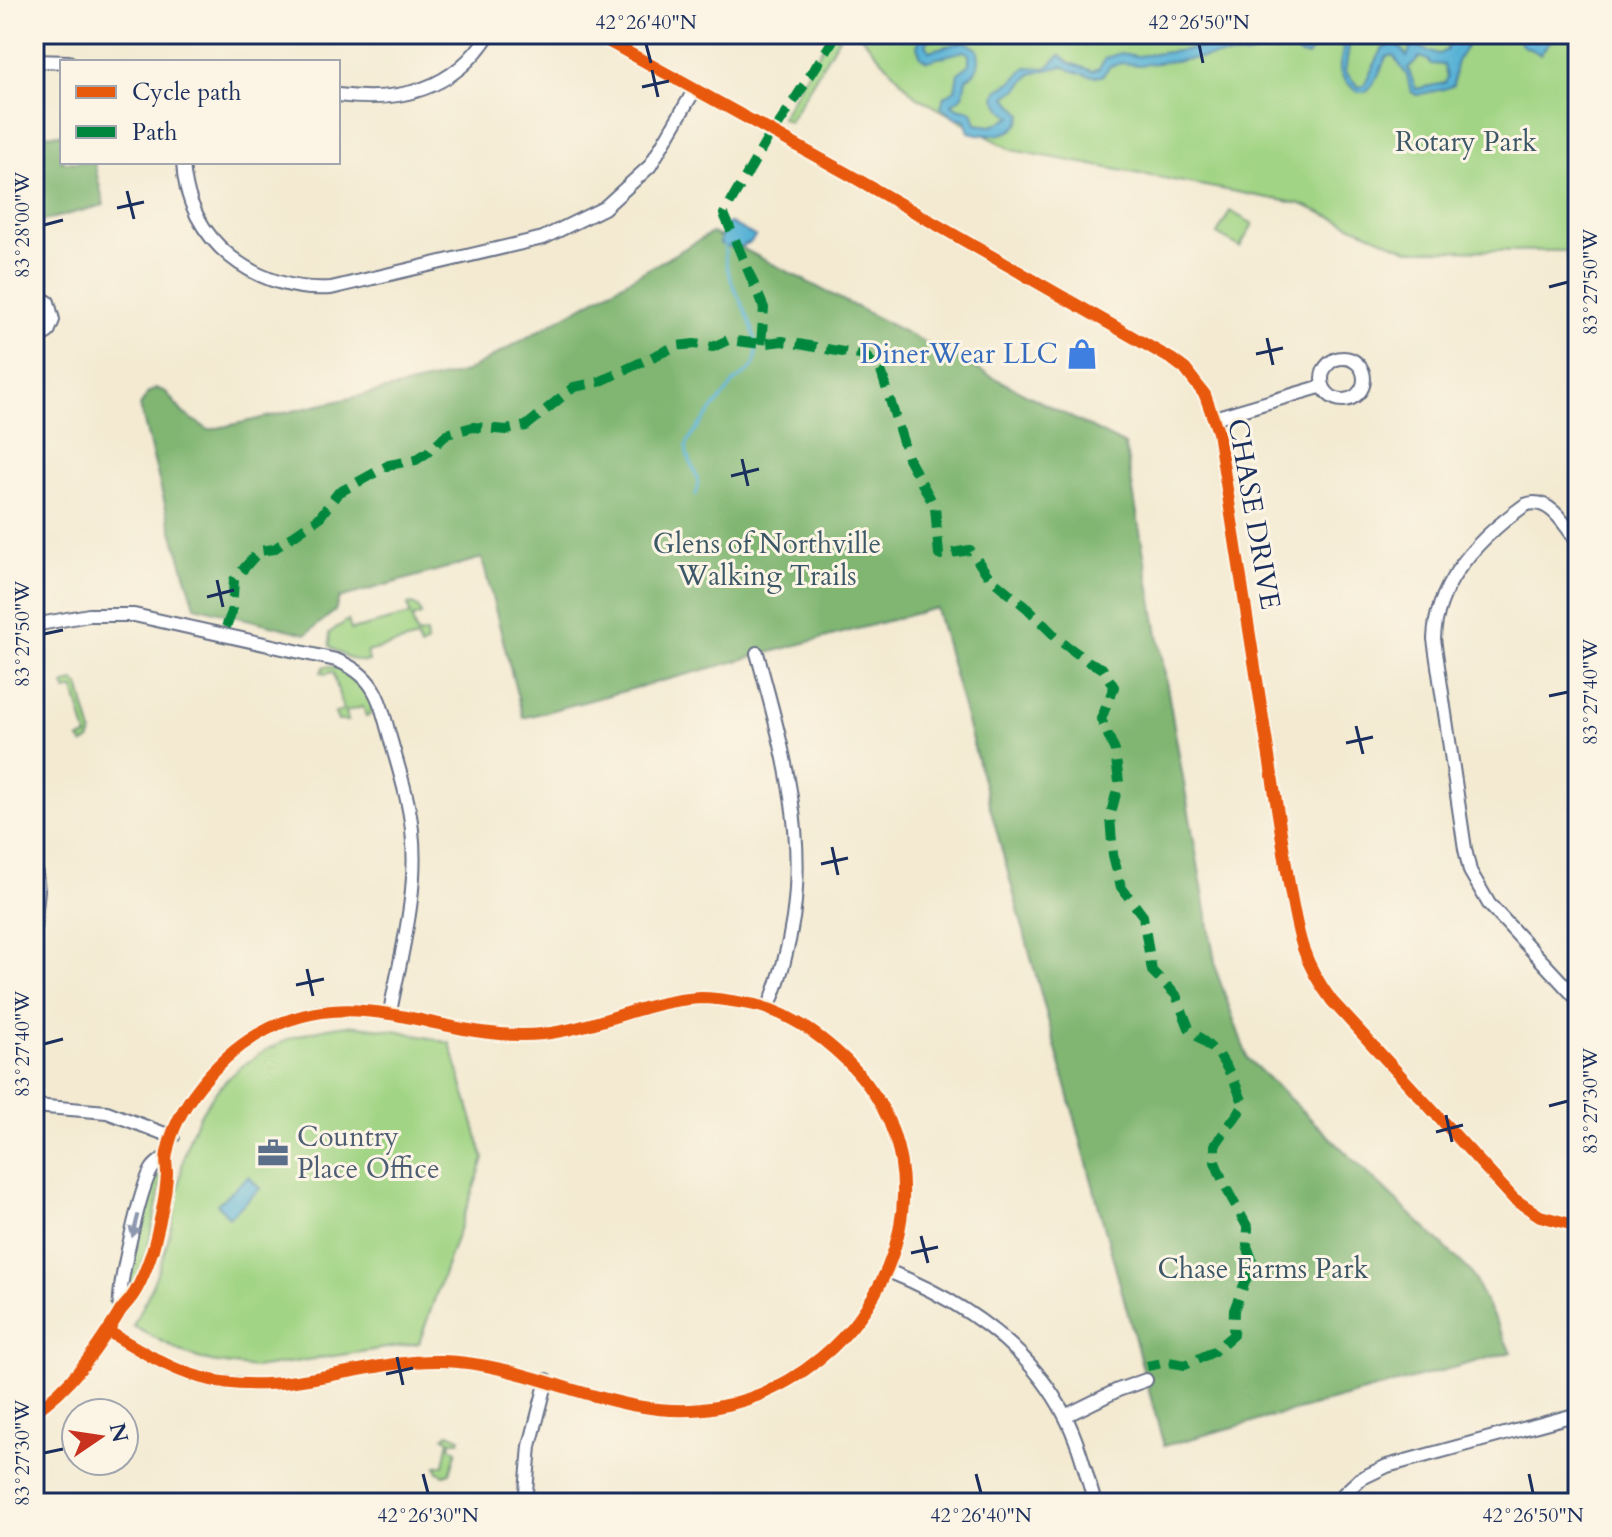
<svg xmlns="http://www.w3.org/2000/svg" width="1612" height="1537" font-family="Cardo,serif">
<style>
.green{fill:#a1d484;stroke:#5e8271;stroke-width:2}
.forest{fill:#80b672;stroke:#4e7268;stroke-width:2}
.water{fill:#59b2d6;stroke:#3a709a;stroke-width:2;fill-rule:evenodd}
.lines{fill:none;stroke-linecap:round;stroke-linejoin:round}
.stream{stroke:#59b2d6;stroke-width:3}
.street-casing{stroke:#677086;stroke-width:16}
.street{stroke:#fff;stroke-width:12}
.quiet{stroke:#00873e;stroke-width:10;stroke-dasharray:20 10;stroke-linecap:butt}
.cycleway-casing{stroke:#fcf5e5;stroke-width:17}
.cycleway{stroke:#e8590c;stroke-width:12}
.oneway{fill:#8d97ae}
.ticks{fill:none;stroke:#1b2f5e;stroke-width:3}
.labels{text-anchor:middle;dominant-baseline:central;stroke-width:6;stroke-linejoin:round;paint-order:stroke}
.park-label{font-size:28px;fill:#3c5868;stroke:#fcf5e5}
.shop-label{font-size:28px;fill:#366cbe;stroke:#fcf5e5;text-anchor:end}
.street-label{font-size:28px;fill:#1b2f5e;stroke:#fcf5e5}
.service-label{font-size:28px;fill:#4e5e75;stroke:#fcf5e5;text-anchor:start}
.neatline{fill:none;stroke:#1b2f5e;stroke-width:3}
.ticks-label{font-size:20px;text-anchor:middle;fill:#1b2f5e}
</style>
<rect width="100%" height="100%" fill="#fcf5e5"/>
<filter id="ink" filterUnits="userSpaceOnUse"><feTurbulence type="fractalNoise" baseFrequency=".0125" numOctaves="2"/><feDisplacementMap in="SourceGraphic" scale="16" xChannelSelector="R" yChannelSelector="G"/><feConvolveMatrix kernelMatrix="1 2 1 2 8 2 1 2 1" color-interpolation-filters="sRGB"/></filter>
<filter id="wash" filterUnits="userSpaceOnUse"><feTurbulence type="fractalNoise" baseFrequency=".006" numOctaves="4" result="noise"/><feDisplacementMap in="SourceGraphic" scale="32" xChannelSelector="R" yChannelSelector="G"/><feGaussianBlur stdDeviation="1.8" result="paint"/><feColorMatrix in="noise" values="0 0 0 0 0 0 0 0 0 0 0 0 0 0 0 0 0 1.4 0 .05"/><feComposite in="paint" operator="in"/></filter>
<g filter="url(#wash)">
<rect width="100%" height="100%" fill="#f3ead1"/>
<path class="green" d="M830,34H841L789,122L781,118Z
M859,34H1578V294L1566,251L1408,250L1301,204L1012,150L914,95Z
M1230,211L1253,224L1240,247L1217,234Z
M412,604L418,607L421,615L412,618L417,635L426,633L427,643L420,647L417,638L367,652L369,661C358,664 338,654 330,646L329,633L348,620L351,630L410,615L408,605Z
M325,666C347,666 381,691 370,715L366,716L363,707L346,711L348,721H338L335,713L343,710L333,672L325,674L321,672Z
M73,681L79,685L92,733L89,741L83,744L79,739L87,736L74,689L66,691L64,685Z
M348,1025L400,1031L450,1043L484,1159L419,1343L255,1368L211,1362L186,1354L133,1326C150,1294 164,1259 172,1224C179,1195 180,1161 191,1134C218,1068 280,1032 348,1025Z
M156,1175L161,1178V1183C155,1213 147,1273 126,1294L145,1205Z
M449,1433L460,1438L459,1441H451L450,1447L457,1450L450,1473L444,1475L438,1472L436,1466L444,1465L449,1440L444,1437Z"/>
<path class="forest" d="M62,134V162H94L104,205L34,223V135Z
M712,233L1125,445L1217,973L1248,1059L1470,1271L1511,1352L1164,1446L936,608L523,718L482,558L339,598L335,611L306,634L195,606L170,524L140,406L148,393L156,388L166,392L183,413L209,430L466,372Z"/>
<path class="water" d="M922,34H962L952,37L935,36L926,43L929,51L965,41L977,49C982,63 978,72 966,79L963,96L952,104L957,108L972,111L976,124L992,126L1012,117L1001,108L995,98L998,89L1013,81L1026,67L1046,68L1060,55L1070,63L1093,71L1099,68L1105,58L1121,53L1138,56L1216,46H1247L1286,36L1307,43L1311,42L1314,34H1330L1317,41L1308,56L1300,55L1286,45L1247,55L1217,56L1139,65L1122,63L1110,66L1102,76C1088,77 1075,73 1063,66L1031,74L1019,88L1006,97L1022,114C1018,137 988,138 969,132L964,119L955,118L941,107L944,97L955,90L958,73L969,65V54L964,51L927,61L921,57L917,46Z
M1340,34H1351L1345,72L1359,87L1364,85L1383,48L1394,44L1401,48L1407,57L1410,49L1405,34H1411L1419,47L1437,55L1447,50L1448,42L1465,34H1474C1461,58 1454,55 1454,85C1449,89 1425,93 1417,95L1411,92L1407,76L1393,55L1386,57L1378,76L1367,91L1358,92C1323,66 1351,62 1340,34ZM1420,57L1428,60L1431,64L1444,65L1447,78L1445,83L1416,89L1408,68Z
M1513,34H1526L1537,41L1542,34H1556L1540,54L1523,46Z
M730,223L755,236L751,242L736,249L720,244L721,235L726,224Z
M249,1176L260,1189L229,1217L217,1204Z"/>
<g class="lines">
<path class="stream" d="M696,495C705,471 677,457 690,438C703,419 718,404 731,386C743,371 758,374 756,347C753,310 721,281 725,243"/>
</g>
</g>
<g filter="url(#ink)">
<g class="lines">
<defs>
<path id="street" d="M595,34L848,174L1173,360L1185,369L1205,395L1218,432L1289,884C1298,934 1301,960 1332,1001L1514,1199L1540,1216L1578,1226
M34,61L69,62
M338,95C400,103 454,90 489,34
M183,162C186,241 257,293 331,288L543,238L604,208L650,166L695,89
M34,295L48,302L53,320L48,332L34,340
M1322 379a21 21 0 1 1 42 0a21 21 0 1 1-42 0Z
M1214,418L1323,386
M1578,543C1566,526 1549,495 1525,505C1480,537 1436,581 1434,639L1465,849L1470,871L1489,904L1578,1000
M34,625L89,615H134L336,660C377,676 380,702 391,741C399,770 409,800 412,830C419,891 401,954 390,1012
M757,653C792,780 820,881 768,1009
M34,858L38,890L34,930
M34,1106L107,1112L173,1137
M888,1271C960,1300 1028,1344 1065,1416C1079,1443 1086,1474 1095,1503
M120,1309C117,1288 141,1186 152,1169C155,1164 162,1160 166,1156
M34,1412C71,1387 95,1352 118,1315C121,1308 127,1304 131,1298C141,1285 148,1264 153,1249C159,1226 166,1198 167,1174C167,1164 165,1163 167,1153C176,1106 217,1059 257,1035C359,975 440,1044 543,1034C597,1028 647,1000 701,998C719,998 737,1002 755,1005C789,1013 821,1036 846,1060C971,1182 874,1378 717,1407C623,1425 535,1363 442,1361C359,1359 279,1402 196,1376C165,1367 137,1348 109,1332
M1065,1416L1118,1390L1146,1380
M525,1503L530,1446L547,1380
M1334,1503L1360,1479L1387,1466L1578,1414"/>
</defs>
<use href="#street" class="street-casing"/>
<use href="#street" class="street"/>
<path class="quiet" d="M777,127L837,34
M761,344L764,308L724,214L768,138
M226,627L232,612L234,580L259,551L274,549L319,518L338,493L389,465L416,460L428,452L447,434L473,427L507,430L526,426L574,387L599,382L676,346L694,344L713,347L728,340L761,344L782,341L865,356L881,371L908,458L935,507L939,555L970,550L989,577L1026,607L1060,641L1089,662L1102,668L1114,687L1101,719L1115,751L1119,782L1110,817L1113,855L1121,887L1143,916L1152,971L1176,995L1189,1028L1219,1055L1233,1078L1244,1105L1215,1145V1162L1225,1186L1248,1228L1247,1246L1253,1262L1234,1310L1233,1335L1213,1352L1185,1365L1168,1362L1147,1366"/>
<defs>
<path id="cycleway" d="M595,34L848,174L1173,360L1185,369L1205,395L1218,432L1289,884C1298,934 1301,960 1332,1001L1514,1199L1540,1216L1578,1226
M34,1412C71,1387 95,1352 118,1315C121,1308 127,1304 131,1298C141,1285 148,1264 153,1249C159,1226 166,1198 167,1174C167,1164 165,1163 167,1153C176,1106 217,1059 257,1035C359,975 440,1044 543,1034C597,1028 647,1000 701,998C719,998 737,1002 755,1005C789,1013 821,1036 846,1060C971,1182 874,1378 717,1407C623,1425 535,1363 442,1361C359,1359 279,1402 196,1376C165,1367 137,1348 109,1332"/>
</defs>
<use href="#cycleway" class="cycleway-casing"/>
<use href="#cycleway" class="cycleway"/>
</g>
<defs><path id="oneway-solid" d="M-6-.8H1V-3.2L6.5 0L1 3.2V.8H-6Z" transform="scale(2)"/></defs>
<use class="oneway" href="#oneway-solid" transform="translate(135 1226) rotate(104)"/>
</g>
<path class="ticks" d="M646,44L651,63M1199,44L1203,63M652,70L658,97M642,87L669,81M127,191L134,219M117,208L144,202M44,225L63,220M1549,287L1568,282M1267,338L1273,365M1256,354L1283,348M742,459L748,486M731,476L759,469M217,580L223,607M207,597L234,590M44,634L63,630M1549,696L1568,692M1356,726L1363,754M1346,743L1373,737M832,847L838,875M821,864L848,858M307,969L313,996M296,985L324,979M44,1044L63,1039M1549,1106L1568,1101M1446,1115L1452,1142M1436,1132L1463,1125M921,1236L928,1263M911,1253L938,1247M397,1357L403,1385M386,1374L413,1368M44,1453L63,1449M423,1474L428,1493M976,1474L981,1493M1529,1474L1533,1493"/>
<defs>
<symbol id="shop-bare" viewBox="-9 -9 18 18"><path d="M-5-2.5h2.3a2.7 3.5 0 0 1 5.4 0H5L5.5 6h-11ZM-1.5-2.5h3a1.5 2.3 0 0 0-3 0Z" fill="#3f7fe0" stroke="#fcf5e5" stroke-width="2.5" paint-order="stroke"/></symbol>
<symbol id="office-bare" viewBox="-9 -9 18 18"><path d="M-6-3h4V-5.5h4V-3h4V5H-6ZM-1-4.5V-3h2v-1.5ZM-6 0V1H6V0Z" fill="#5c6f8a" stroke="#fcf5e5" stroke-width="2.5" paint-order="stroke"/></symbol>
</defs>
<g fill-rule="evenodd">
<use href="#shop-bare" x="1060" y="332" width="44" height="44"/>
<use href="#office-bare" x="251" y="1131" width="44" height="44"/>
</g>
<g class="labels">
<g class="park-label">
<text x="1466" y="142">Rotary Park</text>
<text x="767" y="544">Glens of Northville<tspan x="767" dy="32">Walking Trails</tspan></text>
<text x="1263" y="1269">Chase Farms Park</text>
</g>
<g class="shop-label">
<text x="1058" y="354">DinerWear LLC</text>
</g>
<g class="street-label">
<text transform="translate(1254 514) rotate(80)">CHASE DRIVE</text>
</g>
<g class="service-label">
<text x="297" y="1137">Country<tspan x="297" dy="32">Place Office</tspan></text>
</g>
</g>
<rect width="1612" height="1537" fill="none" stroke="#fcf5e5" stroke-width="88"/>
<rect x="60" y="60" width="280" height="104" fill="#fcf5e5" stroke="#a2a6af" stroke-width="2"/>
<rect x="76" y="86" width="40" height="12" fill="#e8590c" stroke="#a2a6af" stroke-width="2"/>
<text x="132" y="100" font-size="24" fill="#1b2f5e">Cycle path</text>
<rect x="76" y="126" width="40" height="12" fill="#00873e" stroke="#a2a6af" stroke-width="2"/>
<text x="132" y="140" font-size="24" fill="#1b2f5e">Path</text>
<g transform="translate(100 1437) rotate(77)"><circle r="38" fill="#fcf5e5" stroke="#a2a6af" stroke-width="2"/>
<path d="M0-6L14 30L0 20L-14 30Z" fill="#c8321e"/>
<text y="-12" font-size="22" font-weight="bold" text-anchor="middle" fill="#1b2f5e">N</text>
</g>
<rect x="44" y="44" width="1524" height="1449" class="neatline"/>
<g class="ticks-label">
<text x="646" y="29">42°26'40"N</text>
<text x="1199" y="29">42°26'50"N</text>
<text transform="translate(22 225) rotate(-90)" y="7">83°28'00"W</text>
<text transform="translate(1590 282) rotate(-90)" y="7">83°27'50"W</text>
<text transform="translate(22 634) rotate(-90)" y="7">83°27'50"W</text>
<text transform="translate(1590 692) rotate(-90)" y="7">83°27'40"W</text>
<text transform="translate(22 1044) rotate(-90)" y="7">83°27'40"W</text>
<text transform="translate(1590 1101) rotate(-90)" y="7">83°27'30"W</text>
<text transform="translate(22 1453) rotate(-90)" y="7">83°27'30"W</text>
<text x="428" y="1522">42°26'30"N</text>
<text x="981" y="1522">42°26'40"N</text>
<text x="1533" y="1522">42°26'50"N</text>
</g>
</svg>
